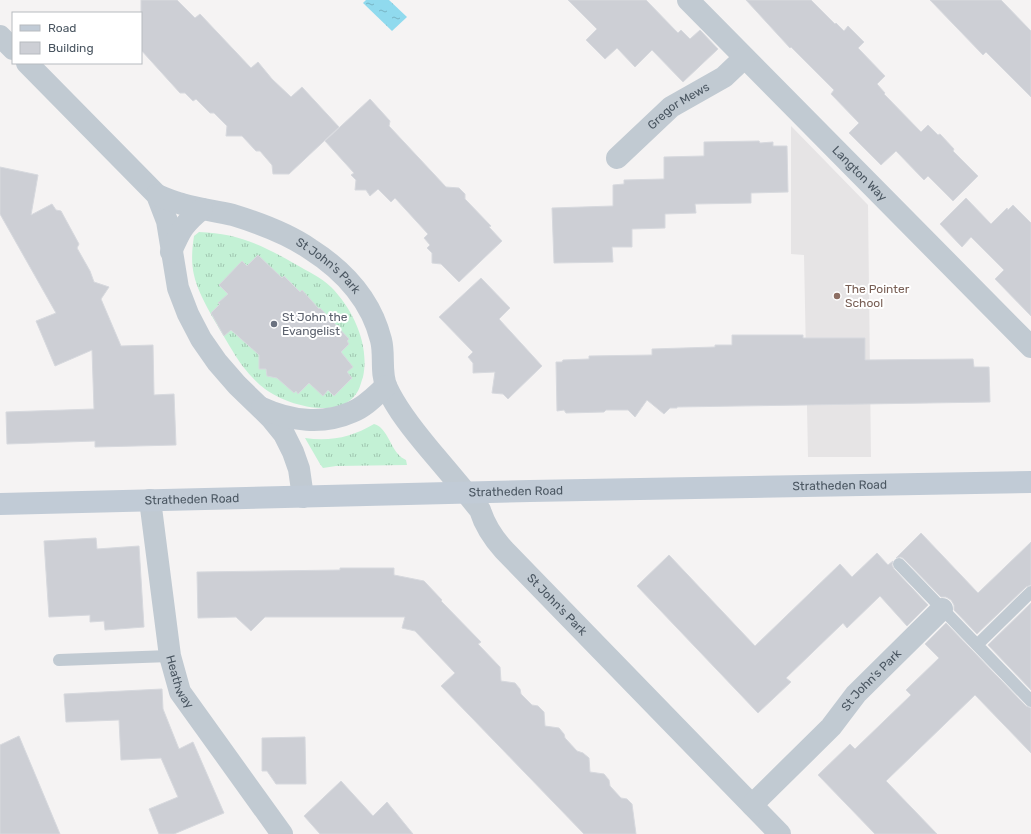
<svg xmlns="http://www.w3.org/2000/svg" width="1031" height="834" font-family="Rubik,sans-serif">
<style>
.education{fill:#e6e4e5}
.grass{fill:url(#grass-tufts)}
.water{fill:url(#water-ripples)}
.building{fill:#cdcfd5;stroke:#d7d9de}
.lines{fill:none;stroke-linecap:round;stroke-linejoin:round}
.lane{stroke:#c1cad2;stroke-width:12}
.street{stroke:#c1cad2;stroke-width:22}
.secondary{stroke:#c1cbd6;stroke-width:22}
.education-dot{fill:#8d6e63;stroke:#fff;stroke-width:1.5}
.worship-dot{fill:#6b7280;stroke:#fff;stroke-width:1.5}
.labels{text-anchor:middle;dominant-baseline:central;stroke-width:4;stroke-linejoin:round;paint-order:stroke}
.street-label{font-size:12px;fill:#4a5661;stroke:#fff}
.education-label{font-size:12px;fill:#785e54;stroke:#fff;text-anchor:start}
.worship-label{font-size:12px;fill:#5b616d;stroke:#fff;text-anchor:start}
</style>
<defs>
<pattern id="grass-tufts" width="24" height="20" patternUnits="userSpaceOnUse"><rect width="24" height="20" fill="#c3f1d5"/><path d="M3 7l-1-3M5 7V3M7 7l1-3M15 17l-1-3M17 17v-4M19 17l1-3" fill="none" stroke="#a0c6b0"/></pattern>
<pattern id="water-ripples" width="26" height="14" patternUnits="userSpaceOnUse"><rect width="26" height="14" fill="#90daee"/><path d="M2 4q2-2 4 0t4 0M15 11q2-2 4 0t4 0" fill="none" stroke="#78b4c4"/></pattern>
</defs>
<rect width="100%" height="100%" fill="#f5f3f3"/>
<path class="education" d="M791,126L868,205L871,457H808L804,255L791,254Z"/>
<path class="grass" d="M199,232C237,233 264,246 295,264C307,271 321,277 331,287C353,309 370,345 363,377C361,382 360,389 356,394C338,420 286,405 265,389C252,379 240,364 232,350C220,329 199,298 194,275C191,262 192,249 194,236Z
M374,424C386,427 390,445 398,454C400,457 403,458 406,460L407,465L336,466L323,468L320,464L305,438C330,442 352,437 374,424Z"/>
<path class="water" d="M366,0H389L407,17L392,31L363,3Z"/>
<path class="building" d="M141,0H177L195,18L200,14L251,68L258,62L272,79L291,97L302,87L339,127L289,174H273L272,165L260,151H256L242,136H226L227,126L214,113H210L196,99L193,101L185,93H180L141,50Z
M568,0H646L678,33L681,30L690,39L700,30L718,49L683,82L652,50L635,67L617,48L605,59L586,40L597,29Z
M746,0H811L835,24L836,23L844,31L848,26L864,42L858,48L885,76L877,84L885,93L884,94L921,132L928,125L938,135L940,134L954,149L953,151L978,176L953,201L928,176L924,180L896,151L881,165L849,133L859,123L831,94L834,90L791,47L790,48Z
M930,0H1001L1031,31V97L986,52L983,55Z
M370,99L390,121L389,126L446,187L459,188L465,194V199L491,226L489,227L502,241L459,282L441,264L432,263V253L427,248L430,245L424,238L428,234L395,198L391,202L378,189L370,196L366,190H355L356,180L351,175L354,173L325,141Z
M759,141L760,143L773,142V146H787L788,192L751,193V203L695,204L696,213L665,214V228L632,229V247H612L613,262L554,263L552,208L613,206V185L624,184V180L664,179V157L704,156V142Z
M0,167L38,175L31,215L52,204L56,210L61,211L79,244L77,248L90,271L94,282L109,287L101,299L121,346L153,345L154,395L174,394L176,445L95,447V441L7,444L6,412L94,409L92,350L55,366L36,321L56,313L0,214Z
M966,198L991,224L1007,208L1008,210L1013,205L1031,223V316L995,279L1004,270L971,237L962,247L940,224Z
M258,255L282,278L284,276L300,292L302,290L319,309L320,308L349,339L347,341L349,344L341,352L353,367L347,372L352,378L334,396L328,390L323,396L309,383L298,394L296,391L294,393L277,378L267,376L266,369H259V355L231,330L224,336L211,313L220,304L218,303L228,294L219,285L242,261L247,266Z
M481,278L510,308L499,319L542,366L508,399L503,394L492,393L495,372L473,373V363L468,357L473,352L439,317Z
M732,335H803V338H865V360L973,359L974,367H989L990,402L677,407V408H670L664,414L647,400L635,417L628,410H606L604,412L566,413L564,410L557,411L556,362H562L563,360L589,359V356L652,355V349L715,347V345H732Z
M921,533L978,593L1031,542V585L1026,587L977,634L954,610V605L951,600L946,597H941L904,559L901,557L896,558Z
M96,538L97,549L139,546L144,627L105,630L104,621L90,622V615L49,617L44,541Z
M877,553L888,565L893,561L892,565L894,569L928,605L907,626L880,596L847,628L843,623L786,678L791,682L758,713L637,586L669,555L755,646L840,564L852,577Z
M340,568H394V575L424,581L442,600L441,601L481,642L478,644L500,667L501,681L515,683L520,689L521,694L532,705L538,706L544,712L545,726L559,728L564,734L565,738L577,751L583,753L589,758L590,772L604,774L609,780L610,786L621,798L627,799L632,804L636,834H584L441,686L455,673L415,631L402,628L405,617H265L251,631L236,617L198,618L197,572L340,570Z
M1031,603V690L988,645Z
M946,623L1026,706L1031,708V753L975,695L886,781L937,834H875L818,775L850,744L855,749L911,695L906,690L939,658L925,644Z
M162,689L163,709L179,749L193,742L224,813L174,834H159L149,809L178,797L161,758L121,760L119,720L66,722L64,694Z
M19,736L32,767L60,834H0V745Z
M305,737L306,784H276L267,771H262V738Z
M341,781L373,816L387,802L413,834H320L304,816Z"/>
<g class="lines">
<path class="lane" d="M899,564L1031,701
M977,645L1031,592
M59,660L170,656"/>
<g class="street">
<path id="s1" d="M688,0L1031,347"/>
<path d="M0,36L13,49"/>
<path d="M27,63L157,195L167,221L178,288L188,314L201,339L217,362L237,385L271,418L284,434L293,452L299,469L303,497"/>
<path id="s2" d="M617,158L671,107L724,77L744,58"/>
<path id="s3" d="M157,195C165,198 174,202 182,204C199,209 216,211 233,215C259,223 287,233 310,249C343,270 371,300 381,340C385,355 380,373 387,388C397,410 414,431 430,450C447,470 464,490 480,510C485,526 493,538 504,550L780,834"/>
<path d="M171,252C180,231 184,223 202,209"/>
<path d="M262,408C290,421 323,425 352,412C365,407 375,396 386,386"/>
<path id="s4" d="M150,500L170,656L180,692L282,834"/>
<path id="s5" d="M752,805L831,727L856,694L942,609"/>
</g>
<path class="secondary" id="s6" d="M0,504L530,491L1031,482"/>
</g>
<circle class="education-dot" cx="837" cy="296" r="4"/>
<circle class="worship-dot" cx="274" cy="324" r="4"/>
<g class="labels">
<g class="street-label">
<text stroke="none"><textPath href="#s2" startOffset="81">Gregor Mews</textPath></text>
<text stroke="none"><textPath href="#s1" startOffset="244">Langton Way</textPath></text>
<text stroke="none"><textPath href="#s3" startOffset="188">St John's Park</textPath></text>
<text stroke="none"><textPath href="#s6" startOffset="840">Stratheden Road</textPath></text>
<text stroke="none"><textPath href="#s6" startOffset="516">Stratheden Road</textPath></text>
<text stroke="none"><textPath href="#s6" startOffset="192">Stratheden Road</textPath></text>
<text stroke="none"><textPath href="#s3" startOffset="607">St John's Park</textPath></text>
<text stroke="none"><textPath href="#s4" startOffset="185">Heathway</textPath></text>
<text stroke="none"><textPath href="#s5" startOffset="173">St John's Park</textPath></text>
</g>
<g class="education-label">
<text x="845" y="289">The Pointer<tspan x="845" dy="14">School</tspan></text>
</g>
<g class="worship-label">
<text x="282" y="317">St John the<tspan x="282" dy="14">Evangelist</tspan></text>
</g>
</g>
<rect x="12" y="12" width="130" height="52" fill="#ffffff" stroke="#b7bbc0"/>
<rect x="20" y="25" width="20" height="6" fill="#c1cbd6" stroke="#b7bbc0"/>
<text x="48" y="32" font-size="12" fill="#4a5661">Road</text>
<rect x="20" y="42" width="20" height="12" fill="#cdcfd5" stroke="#b7bbc0"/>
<text x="48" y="52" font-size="12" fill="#4a5661">Building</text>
</svg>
